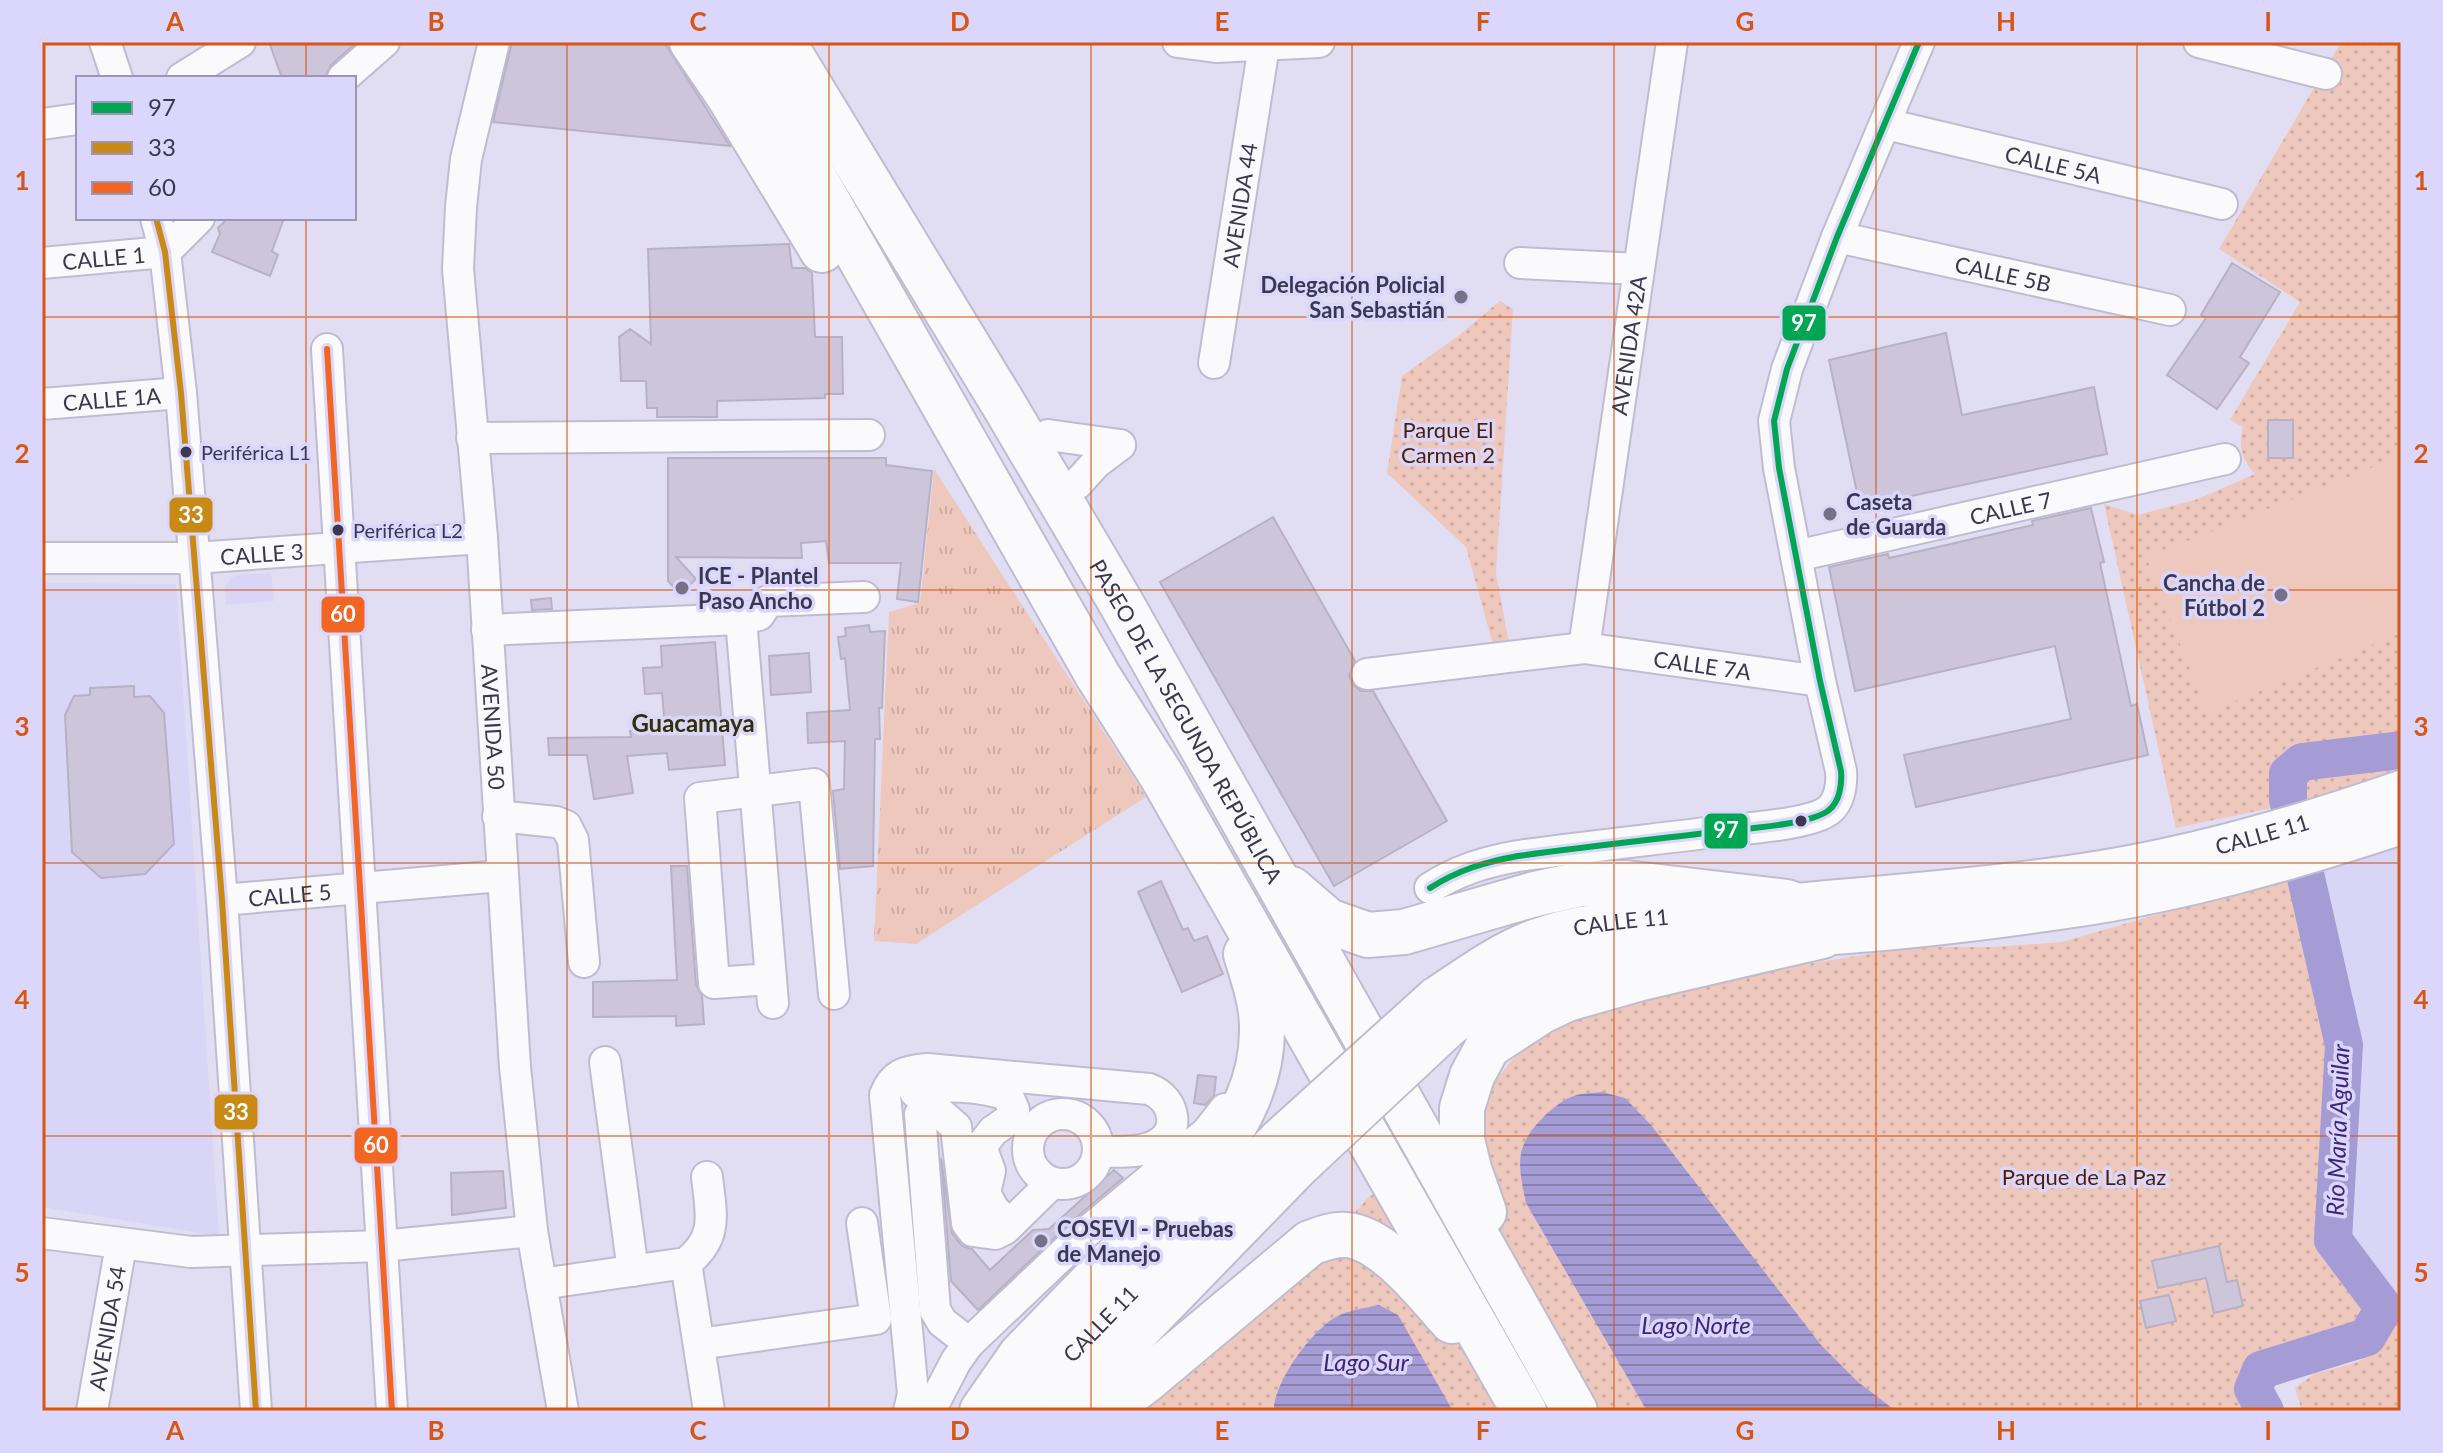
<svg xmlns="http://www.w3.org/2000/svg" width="2443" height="1453" font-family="Lato,sans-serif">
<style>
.built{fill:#d9d5f6}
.grass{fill:url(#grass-tufts)}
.park{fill:url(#park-dots)}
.garden{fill:#eec8bd}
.water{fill:url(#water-rules)}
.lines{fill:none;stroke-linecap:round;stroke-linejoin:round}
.river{stroke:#a69cd5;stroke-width:38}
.building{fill:#cdc6db;stroke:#b8b1c5;stroke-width:2}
.minor-casing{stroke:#bfbcd2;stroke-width:34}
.major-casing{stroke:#bfbcd2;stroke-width:42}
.highway-casing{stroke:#bfbcd2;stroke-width:48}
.minor{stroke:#fafafd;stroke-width:30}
.major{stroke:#fafafd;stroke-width:38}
.highway{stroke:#fafafd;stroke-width:44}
.major-bridge-casing{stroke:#bfbcd2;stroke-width:42;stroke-linecap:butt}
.major-bridge{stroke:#fafafd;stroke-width:38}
.bus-1-casing{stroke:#dbd6fc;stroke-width:12}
.bus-2-casing{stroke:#dbd6fc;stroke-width:12}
.bus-3-casing{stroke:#dbd6fc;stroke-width:12}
.bus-1{stroke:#00a651;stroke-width:6}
.bus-2{stroke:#c88a14;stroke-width:6}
.bus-3{stroke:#f26522;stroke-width:6}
.grid{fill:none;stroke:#d75613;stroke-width:2;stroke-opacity:0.55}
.poi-dot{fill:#757189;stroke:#dbd6fc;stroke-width:3}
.bus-dot{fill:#3b3750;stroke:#dbd6fc;stroke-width:3}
.labels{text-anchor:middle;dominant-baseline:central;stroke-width:7;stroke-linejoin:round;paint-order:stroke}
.bus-label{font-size:20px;fill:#3b3750;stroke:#dbd6fc;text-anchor:start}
.street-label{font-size:22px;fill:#3b3750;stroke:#dbd6fc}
.poi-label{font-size:22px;font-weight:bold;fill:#3b3750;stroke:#dbd6fc;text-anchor:start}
.park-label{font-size:22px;fill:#4d1f00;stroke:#dbd6fc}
.neighbourhood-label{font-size:24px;font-weight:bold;fill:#2f3006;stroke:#dbd6fc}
.water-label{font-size:24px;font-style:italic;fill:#3e257b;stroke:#dbd6fc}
.line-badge{stroke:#dbd6fc;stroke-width:3}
.badge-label{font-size:22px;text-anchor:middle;font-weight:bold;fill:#fff}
.neatline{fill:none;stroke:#d75613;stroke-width:3}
.grid-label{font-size:26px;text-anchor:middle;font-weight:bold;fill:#d75613}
</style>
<defs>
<pattern id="grass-tufts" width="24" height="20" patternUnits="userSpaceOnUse" patternTransform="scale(2)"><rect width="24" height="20" fill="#eec8bd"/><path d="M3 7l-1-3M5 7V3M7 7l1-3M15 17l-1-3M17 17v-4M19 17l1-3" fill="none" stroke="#cdaca4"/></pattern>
<pattern id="park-dots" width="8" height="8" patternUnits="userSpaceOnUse" patternTransform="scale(2)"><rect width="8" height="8" fill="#eec8bd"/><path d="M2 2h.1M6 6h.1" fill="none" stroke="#cdaca4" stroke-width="1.8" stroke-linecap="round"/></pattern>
<pattern id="water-rules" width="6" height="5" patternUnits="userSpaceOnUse" patternTransform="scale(2)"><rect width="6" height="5" fill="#a69cd5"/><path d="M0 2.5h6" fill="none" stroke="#8880af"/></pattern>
</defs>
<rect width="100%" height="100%" fill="#e1def4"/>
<path class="built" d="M271,573L274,601L226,605L225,586L235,575Z
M42,583L176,584L219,1236L42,1207Z
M2401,840V1292L2396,1294L2379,1279L2349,1235L2363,1051L2317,869Z"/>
<path class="grass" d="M934,469L1146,797L916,944L874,941L889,612L920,603Z"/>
<path class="park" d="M2341,42H2401V768L2309,800L2176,828L2104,504L2138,515L2198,499L2255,474C2242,460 2238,447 2243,427L2230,420L2300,302L2219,249Z
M1500,301L1513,309L1496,573L1509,643L1493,645L1466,547L1387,473L1402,376L1458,336Z
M2291,876L2326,1047L2321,1232L2330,1260L2366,1307L2355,1326L2256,1362L2235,1384L2250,1411H1139L1206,1362L1265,1309L1368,1198L1455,1131L1520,1050L1592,1002L1721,978L1912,947H1993L2062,942Z
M2401,1298V1400L2396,1411H2302L2295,1388L2314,1374L2358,1362L2386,1340Z"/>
<path class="garden" d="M2401,456V633L2207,713L2146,557Z"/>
<path class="water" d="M1602,1092L1625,1098L1651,1125L1821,1345L1858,1382L1896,1411H1647L1526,1203C1523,1187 1518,1169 1521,1153C1526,1131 1551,1106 1571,1097C1580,1093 1592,1093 1602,1092Z
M1379,1305L1398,1315L1453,1411H1274C1273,1383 1312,1330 1336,1317C1349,1310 1365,1308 1379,1305Z"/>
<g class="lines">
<path class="river" d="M2265,1411L2253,1389L2261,1370L2367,1337L2384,1308L2333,1240L2344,1045L2288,799V774L2302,762L2401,750"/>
</g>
<path class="building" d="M269,42H357L331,65L325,78H282Z
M512,42H664L730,146L493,122Z
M228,218H284L272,251L278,255L270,276L212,252L220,234L218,228Z
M789,244L792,268H805L812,273L815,337H842L843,394H825V398L717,401V417H657V408H647L646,381H621L619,337L630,329L651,344L648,249Z
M2232,263L2280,292L2240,357L2249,363L2217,409L2167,375L2206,318L2201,315Z
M1946,333L1962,415L2094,387L2107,454L1860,507L1829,360Z
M2268,420H2293V458H2268Z
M668,458H886V465L932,471L918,602L897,599L901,563H829L826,541L801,543L802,558L676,557L696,579L680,594L668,581Z
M2091,508L2104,562L2100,563L2131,706L2137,704L2148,755L1916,807L1904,755L2071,719L2055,646L1855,691L1829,567L1888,554L1889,558L1929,549L2033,525L2032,521Z
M1273,517L1355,661L1349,675L1352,684L1361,691H1373L1447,821L1334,886L1160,582Z
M551,598L552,609L532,610L531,600Z
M869,625L870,632L885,631L882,708H879L880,739H875L873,866L840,869L833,791L844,789L845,741L808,743L807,713L850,710L845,658L841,659L838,637L846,636L845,628Z
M715,642L725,765L669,770L667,753L627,756L633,793L594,799L587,755H549L548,738L631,737L630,731L665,728L662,693L645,694L643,668L662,667L661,646Z
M809,653L811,692L771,695L769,656Z
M134,686V697L150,696L164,713L174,844L145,874L101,878L72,852L65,715L74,696L90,695V688Z
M671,866H687L696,984L702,996L704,1024L676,1026V1016L593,1017V982L677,980Z
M1161,881L1183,930L1188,928L1194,941L1207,936L1223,974L1182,992L1138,892Z
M1198,1075L1216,1077L1214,1096L1205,1105L1194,1103Z
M941,1158L952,1233L962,1246L972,1249L990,1270L1033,1230L1049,1229L1114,1170L1123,1178L1071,1222L978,1310L951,1281Z
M503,1171L506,1208L452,1215L451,1173Z
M2219,1246L2227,1282L2237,1280L2243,1306L2214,1313L2206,1278L2158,1288L2152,1261Z
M2169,1295L2176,1321L2146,1328L2140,1301Z"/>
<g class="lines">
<defs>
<g id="minor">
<path d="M105,42L117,78"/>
<path id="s1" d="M494,42L466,159L461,207L458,269L482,538L515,1067L532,1231L563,1411"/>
<path d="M1178,42L1216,47L1319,42"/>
<path d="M2199,42L2326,74"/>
<path d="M182,78L240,42"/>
<path d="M343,78L384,42"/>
<path d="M42,124L78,119"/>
<path id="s2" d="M1886,124L2222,204"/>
<path d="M156,218L165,252L181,393L222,900L256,1411"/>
<path id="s3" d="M1837,237L2170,310"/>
<path id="s4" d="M42,263L165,252L199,218"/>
<path d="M1520,263L1639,269"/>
<path d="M327,349L392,1411"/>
<path id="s5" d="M1214,363L1264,46"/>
<path id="s6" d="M42,404L181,393"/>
<path d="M1048,435L1120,445"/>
<path d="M472,438L869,435"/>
<path d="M1077,484L1096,463L1120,445"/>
<path id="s7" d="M1796,556L2225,459"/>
<path id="s8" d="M42,558H194L482,538"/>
<path d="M741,619L773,1003"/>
<path d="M487,630L741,619L759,615L768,601L864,597"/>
<path id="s9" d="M1584,648L1672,42"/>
<path id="s10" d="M1367,674L1584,648L1820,681"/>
<path d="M498,816L556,822L566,826L573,840L584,962"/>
<path d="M1430,888C1458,870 1485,862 1518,856C1584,847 1649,840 1714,832C1740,829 1811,825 1829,810C1840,801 1842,784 1841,771L1820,681L1779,468L1774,421L1787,369L1837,237L1919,42"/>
<path id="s11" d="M222,900L501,876"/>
<path d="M771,979L714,983L700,798L814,784L834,994"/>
<path d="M605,1062L633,1271"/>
<path d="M915,1092C939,1083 984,1086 1008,1096L1014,1110L1012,1118L993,1131L983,1144V1152L990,1171L985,1193L994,1210L1010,1224"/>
<circle cx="1063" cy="1149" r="35"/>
<path d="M42,1233L191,1252L382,1246L532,1231"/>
<path d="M686,1263L709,1411"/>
<path d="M541,1284L686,1263C719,1237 711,1214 707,1177"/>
<path d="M969,1343L942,1322L935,1310L920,1114L940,1113L956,1127L967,1223L973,1231L995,1234L1005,1229L1052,1183"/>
<path d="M699,1344L876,1319L862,1223"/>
<path id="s12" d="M92,1411L121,1245"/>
<path d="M909,1411L913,1394L885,1095C893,1074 905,1071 927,1069L1149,1089C1176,1099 1182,1134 1154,1146C1138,1154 1115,1151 1098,1152"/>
<path d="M930,1411L956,1361L969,1343L1083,1235L1207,1132L1225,1109"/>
</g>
<g id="major">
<path id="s13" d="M1435,997C1467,976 1497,953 1534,939C1584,920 1641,919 1694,913C1816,899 1940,893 2061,876C2177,861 2291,828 2401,790"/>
<path d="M1450,1027C1483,1003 1515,979 1554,966C1633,939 1736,942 1819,936C1901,931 1985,921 2066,909C2180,893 2292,861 2401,825"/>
<path id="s14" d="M1015,1411L1279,1138"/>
<path d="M1063,1411L1299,1168"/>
</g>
<g id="highway">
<path d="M692,42L730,98L822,250"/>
<path d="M737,42L1098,676L1163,778L1524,1411"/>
<path id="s15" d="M783,42L1004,405L1121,603L1575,1411"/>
<path d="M1291,889L1328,921L1368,935L1404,932L1535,894L1581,884L1626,883L1787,902"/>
<path d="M1484,1212L1469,1169L1462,1140V1108L1472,1076L1488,1046L1540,1012L1567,999L1641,978L1822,936"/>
<path d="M982,1411L1021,1355L1205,1166C1239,1126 1263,1081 1262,1027C1262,1002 1253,977 1246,954"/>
<path d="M1106,1411L1145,1381L1310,1243C1321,1239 1333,1234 1346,1235C1384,1237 1428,1295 1452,1321"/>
</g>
</defs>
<use href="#minor" class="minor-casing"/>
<use href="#major" class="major-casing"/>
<use href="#highway" class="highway-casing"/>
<use href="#minor" class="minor"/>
<use href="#major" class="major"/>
<use href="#highway" class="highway"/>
<defs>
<path id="major-bridge" d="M1279,1138L1435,997
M1299,1168L1450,1027"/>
</defs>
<use href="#major-bridge" class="major-bridge-casing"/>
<use href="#major-bridge" class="major-bridge"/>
<defs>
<path id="bus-1" d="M1430,888C1458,870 1485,862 1518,856C1584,847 1649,840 1714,832C1740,829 1811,825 1829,810C1840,801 1842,784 1841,771L1820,681L1779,468L1774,421L1787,369L1837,237L1919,42"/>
<path id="bus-2" d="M156,218L165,252L181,393L222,900L256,1411"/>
<path id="bus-3" d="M327,349L392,1411"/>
</defs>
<use href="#bus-1" class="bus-1-casing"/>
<use href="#bus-2" class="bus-2-casing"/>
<use href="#bus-3" class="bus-3-casing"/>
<use href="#bus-1" class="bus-1"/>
<use href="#bus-2" class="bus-2"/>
<use href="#bus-3" class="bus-3"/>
</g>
<path class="grid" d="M306,42V78M567,42V1411M829,42V1411M1091,42V1411M1352,42V1411M1614,42V1411M1876,42V1411M2137,42V1411M306,218V1411M42,317H2401M42,590H2401M42,863H2401M42,1136H2401"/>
<g class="poi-dot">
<circle cx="1461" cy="297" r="8"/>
<circle cx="1830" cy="514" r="8"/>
<circle cx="682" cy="588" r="8"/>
<circle cx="2281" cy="595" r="8"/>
<circle cx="1041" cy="1241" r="8"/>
</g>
<g class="bus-dot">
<circle cx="186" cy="452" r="7"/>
<circle cx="338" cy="530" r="7"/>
<circle cx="1801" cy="821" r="7"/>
</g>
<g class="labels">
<g class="bus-label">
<text x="201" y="452">Periférica L1</text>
<text x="353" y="530">Periférica L2</text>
</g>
<g class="street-label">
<text stroke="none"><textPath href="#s2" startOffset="172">CALLE 5A</textPath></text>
<text stroke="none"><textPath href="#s5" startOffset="160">AVENIDA 44</textPath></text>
<text stroke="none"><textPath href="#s4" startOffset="62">CALLE 1</textPath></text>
<text stroke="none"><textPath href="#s3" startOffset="170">CALLE 5B</textPath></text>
<text stroke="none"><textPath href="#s9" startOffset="306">AVENIDA 42A</textPath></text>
<text stroke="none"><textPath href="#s6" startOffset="70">CALLE 1A</textPath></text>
<text stroke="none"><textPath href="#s7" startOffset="220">CALLE 7</textPath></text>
<text stroke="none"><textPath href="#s8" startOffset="220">CALLE 3</textPath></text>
<text stroke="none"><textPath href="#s10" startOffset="338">CALLE 7A</textPath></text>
<text stroke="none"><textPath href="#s15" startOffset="790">PASEO DE LA SEGUNDA REPÚBLICA</textPath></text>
<text stroke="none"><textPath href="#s1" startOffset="690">AVENIDA 50</textPath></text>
<text stroke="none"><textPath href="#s13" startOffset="852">CALLE 11</textPath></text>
<text stroke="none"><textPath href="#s11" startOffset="68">CALLE 5</textPath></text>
<text stroke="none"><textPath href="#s13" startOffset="204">CALLE 11</textPath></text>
<text stroke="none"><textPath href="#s14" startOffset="122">CALLE 11</textPath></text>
<text stroke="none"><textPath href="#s12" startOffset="84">AVENIDA 54</textPath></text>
</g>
<g class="poi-label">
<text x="1445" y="284" text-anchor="end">Delegación Policial<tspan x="1445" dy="25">San Sebastián</tspan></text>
<text x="1846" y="501">Caseta<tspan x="1846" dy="25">de Guarda</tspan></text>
<text x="698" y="575">ICE - Plantel<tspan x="698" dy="25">Paso Ancho</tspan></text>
<text x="2265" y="582" text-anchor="end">Cancha de<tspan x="2265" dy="25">Fútbol 2</tspan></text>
<text x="1057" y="1228">COSEVI - Pruebas<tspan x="1057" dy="25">de Manejo</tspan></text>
</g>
<g class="park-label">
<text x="1448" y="429">Parque El<tspan x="1448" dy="25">Carmen 2</tspan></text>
<text x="2084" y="1176">Parque de La Paz</text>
</g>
<g class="neighbourhood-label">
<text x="693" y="722">Guacamaya</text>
</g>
<g class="water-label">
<text transform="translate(2337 1130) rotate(-88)">Río María Aguilar</text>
<text x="1696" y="1324">Lago Norte</text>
<text x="1366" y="1361">Lago Sur</text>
</g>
</g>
<g class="line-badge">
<rect x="1781" y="304" width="46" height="38" rx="8" fill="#00a651"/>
<rect x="168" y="496" width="46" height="38" rx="8" fill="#c88a14"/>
<rect x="320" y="595" width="46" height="39" rx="8" fill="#f26522"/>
<rect x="1703" y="812" width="46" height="38" rx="8" fill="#00a651"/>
<rect x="213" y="1093" width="46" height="38" rx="8" fill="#c88a14"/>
<rect x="353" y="1126" width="46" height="39" rx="8" fill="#f26522"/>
</g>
<g class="badge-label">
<text x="1804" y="331">97</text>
<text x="191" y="523">33</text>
<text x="343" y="622">60</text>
<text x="1726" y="838">97</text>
<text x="236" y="1120">33</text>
<text x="376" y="1153">60</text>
</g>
<rect width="2443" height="1453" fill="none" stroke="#dbd6fc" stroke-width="88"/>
<rect x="76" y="76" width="280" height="144" fill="#dbd6fc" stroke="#9b96b7" stroke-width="2"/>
<rect x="92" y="102" width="40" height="12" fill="#00a651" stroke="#9b96b7" stroke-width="2"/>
<text x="148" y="116" font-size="24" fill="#3b3750">97</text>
<rect x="92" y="142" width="40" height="12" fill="#c88a14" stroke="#9b96b7" stroke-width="2"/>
<text x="148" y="156" font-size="24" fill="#3b3750">33</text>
<rect x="92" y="182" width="40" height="12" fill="#f26522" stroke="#9b96b7" stroke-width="2"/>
<text x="148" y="196" font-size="24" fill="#3b3750">60</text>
<rect x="44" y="44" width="2355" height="1365" class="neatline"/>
<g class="grid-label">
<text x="175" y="31">A</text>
<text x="436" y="31">B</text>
<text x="698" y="31">C</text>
<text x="960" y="31">D</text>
<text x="1222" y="31">E</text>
<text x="1483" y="31">F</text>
<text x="1745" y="31">G</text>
<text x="2006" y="31">H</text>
<text x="2268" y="31">I</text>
<text x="22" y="190">1</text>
<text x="2421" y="190">1</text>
<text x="22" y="463">2</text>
<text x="2421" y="463">2</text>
<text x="22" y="736">3</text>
<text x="2421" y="736">3</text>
<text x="22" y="1009">4</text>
<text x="2421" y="1009">4</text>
<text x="22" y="1282">5</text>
<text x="2421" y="1282">5</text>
<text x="175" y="1440">A</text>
<text x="436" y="1440">B</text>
<text x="698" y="1440">C</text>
<text x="960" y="1440">D</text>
<text x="1222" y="1440">E</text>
<text x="1483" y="1440">F</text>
<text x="1745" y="1440">G</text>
<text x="2006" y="1440">H</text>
<text x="2268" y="1440">I</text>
</g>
</svg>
